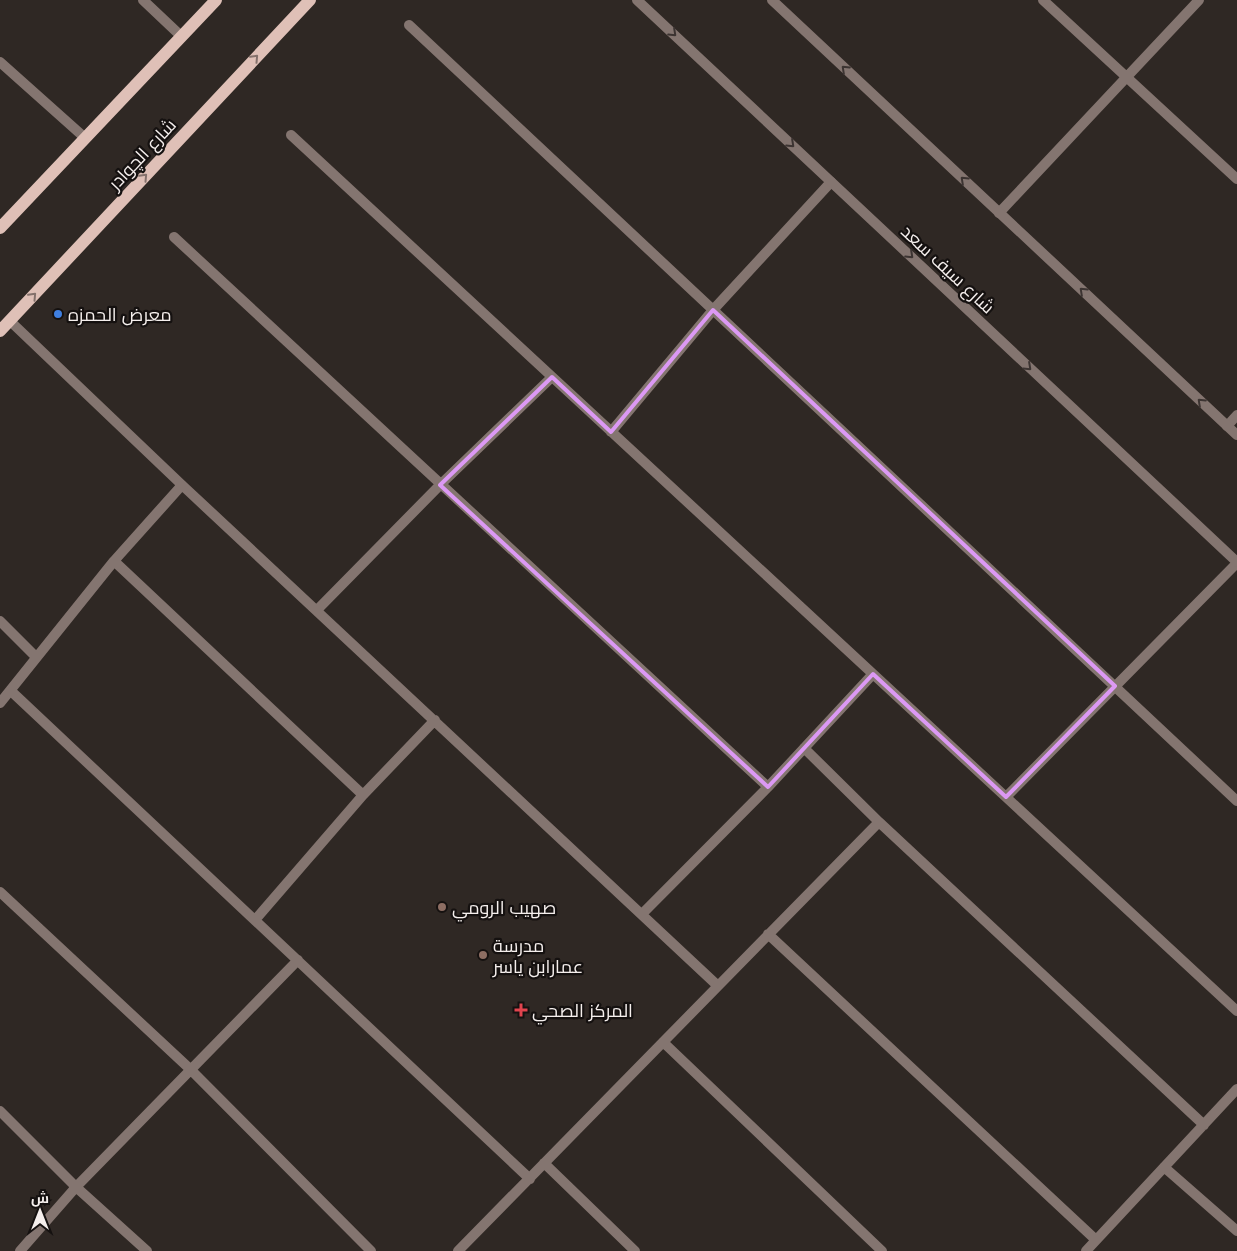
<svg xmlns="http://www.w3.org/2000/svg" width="1237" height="1251" font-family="Inter,Cairo,sans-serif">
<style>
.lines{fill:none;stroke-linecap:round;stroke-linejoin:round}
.minor{stroke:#847570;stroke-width:10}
.tertiary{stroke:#847570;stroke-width:10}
.primary{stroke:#dfc0b7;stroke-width:12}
.oneway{stroke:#3c3432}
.oneway2{stroke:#84716c}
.marked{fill:none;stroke:#dc99f4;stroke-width:4;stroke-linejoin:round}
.shop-dot{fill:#3f7fe0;stroke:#151110;stroke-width:2}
.education-dot{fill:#8d6e63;stroke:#151110;stroke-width:2}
.health-dot{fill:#e0444e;stroke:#151110;stroke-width:2}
.labels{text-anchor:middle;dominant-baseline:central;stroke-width:4.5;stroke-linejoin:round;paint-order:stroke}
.street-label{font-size:18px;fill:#f5efed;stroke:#151110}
.poi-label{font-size:18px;fill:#f5efed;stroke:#151110;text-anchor:start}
</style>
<rect width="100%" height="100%" fill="#2f2824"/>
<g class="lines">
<path class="minor" d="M143,0L181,36
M1043,0L1237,179
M409,25L1237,801
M0,62L84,137
M291,135L1237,1011
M999,213L1199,0
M174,237L768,787
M10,321L182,485L718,986
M1227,426L1237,415
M611,432L713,310L831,182
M114,561L363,795
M317,610L440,485L552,377
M0,621L35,656
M11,691L530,1179
M0,703L114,561L182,485
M804,748L879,822L1204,1125
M1006,797L1237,563
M0,892L190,1069L371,1251
M642,914L768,787L873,674
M255,920L363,795L435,720
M768,934L1096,1240
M663,1042L882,1251
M0,1111L76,1187L147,1251
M544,1163L635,1251
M1164,1167L1237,1231
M20,1251L76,1187L298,960
M458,1251L879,822
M1086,1251L1237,1089"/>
<path class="tertiary" d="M637,0L1237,562
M772,0L1237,435"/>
<path class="primary" d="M0,228L216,0
M0,331L310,0"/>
</g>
<defs><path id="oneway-chevron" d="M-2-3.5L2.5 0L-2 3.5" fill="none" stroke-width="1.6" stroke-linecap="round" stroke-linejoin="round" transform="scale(1.25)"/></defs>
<g class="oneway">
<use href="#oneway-chevron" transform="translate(673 33) rotate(43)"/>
<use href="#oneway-chevron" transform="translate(845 69) rotate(-137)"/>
<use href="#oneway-chevron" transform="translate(791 144) rotate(43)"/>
<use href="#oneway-chevron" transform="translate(964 180) rotate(-137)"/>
<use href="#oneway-chevron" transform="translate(910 255) rotate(43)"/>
<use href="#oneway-chevron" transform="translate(1083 291) rotate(-137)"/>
<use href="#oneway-chevron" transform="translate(1028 367) rotate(43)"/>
<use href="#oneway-chevron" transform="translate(1201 402) rotate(-137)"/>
</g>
<g class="oneway2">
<use href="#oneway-chevron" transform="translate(255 58) rotate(-47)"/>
<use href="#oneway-chevron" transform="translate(144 177) rotate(-47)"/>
<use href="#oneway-chevron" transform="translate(33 296) rotate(-47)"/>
</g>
<path class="marked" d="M713,310L1115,686L1006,797L873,674L768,787L440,485L552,377L611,432Z"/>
<circle class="shop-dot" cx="58" cy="314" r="5"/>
<g class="education-dot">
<circle cx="442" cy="907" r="5"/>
<circle cx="483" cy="955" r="5"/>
</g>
<path class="health-dot" d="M518.5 1002.5h5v5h5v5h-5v5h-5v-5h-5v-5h5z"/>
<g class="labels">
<g class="street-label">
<text transform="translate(142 154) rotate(-47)">شارع الچوادر</text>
<text transform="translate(948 269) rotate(43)">شارع سيف سعد</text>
</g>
<g class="poi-label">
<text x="68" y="314">معرض الحمزه</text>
<text x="452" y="907">صهيب الرومي</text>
<text x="493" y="945">مدرسة<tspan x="493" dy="21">عمارابن ياسر</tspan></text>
<text x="532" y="1010">المركز الصحي</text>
</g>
</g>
<g transform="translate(40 1211)" stroke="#151110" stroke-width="4" paint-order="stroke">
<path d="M0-4L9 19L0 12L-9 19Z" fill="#f5efed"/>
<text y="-8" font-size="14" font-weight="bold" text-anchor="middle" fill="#f5efed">ش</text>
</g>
</svg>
